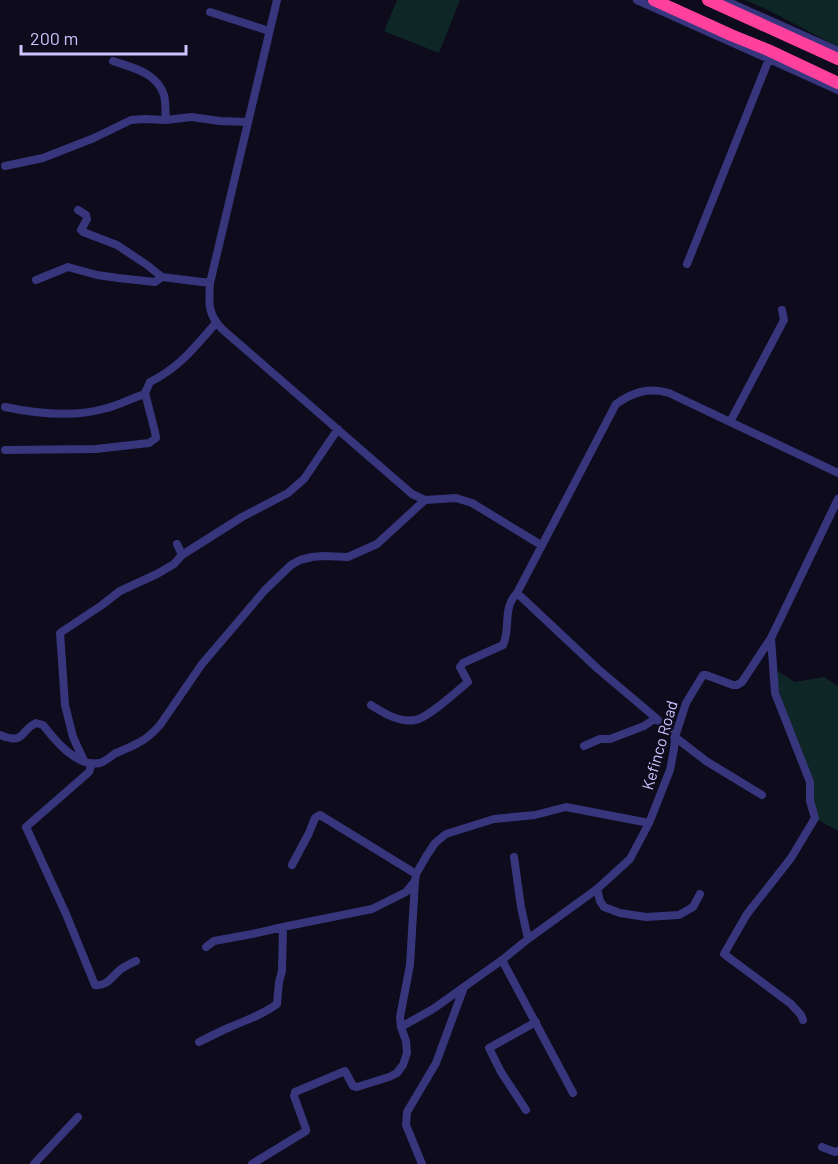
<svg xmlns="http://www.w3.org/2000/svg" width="838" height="1164" font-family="Barlow,sans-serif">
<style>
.green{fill:#0e2625}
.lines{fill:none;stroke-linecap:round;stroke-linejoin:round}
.minor{stroke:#37357c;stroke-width:8}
.highway{stroke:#ff409d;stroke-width:12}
.labels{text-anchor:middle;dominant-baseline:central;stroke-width:5;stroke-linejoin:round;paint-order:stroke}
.street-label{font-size:16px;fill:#cbc5ff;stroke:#0d0b1c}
</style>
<rect width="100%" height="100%" fill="#0d0b1c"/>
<path class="green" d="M397,0H460L439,53L384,31Z
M745,0H838V47L766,9Z
M771,667L795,682L824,677L838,686V831L812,817L809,781Z"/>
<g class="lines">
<path class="minor" d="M277,0L210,283C209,303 207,313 222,329L412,494L425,500L456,498L472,503L541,545
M637,0L838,90
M724,0L838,51
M210,12L269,31
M113,61C133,68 156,72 164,95C166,103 165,112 166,120L191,117L220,121L247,122
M5,166L43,158L94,138L131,120L145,119L166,120
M78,210L86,215L87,219L81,230L83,232L117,245L147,265L162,277L210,283
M687,264L769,59
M36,280L68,267L97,275L118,278L155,282L162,277
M5,407C38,414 74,418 107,408C119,405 130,399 142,395L145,393L150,382C180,367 194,348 216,323
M730,422L784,320L782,310
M5,450L96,449L149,443L156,438L155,432L145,393
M177,544L182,555
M517,593L598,669L656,718L675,737L706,761L762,795
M771,638L775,693L810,782V801L815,818L791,858L747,914L724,954L791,1004L801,1015L803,1020
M371,705C384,713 399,723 415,720C428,718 457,691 468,682L460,667L463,663L503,645C511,628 502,608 517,593L616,404C633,392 649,387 669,393L838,473
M0,735C26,745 19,731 36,723L43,725C55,740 77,768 100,763C106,761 111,756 116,753C123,750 131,747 138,743C146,739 154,732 160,725L202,664L265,590L291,565L300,560L312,557L323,556L348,557L377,544L425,500
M584,746L600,739H610L644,726L656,718
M84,761L73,737L65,705L60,633L102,605L120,591L157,574L174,564L182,555L242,517L288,493L304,479L338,429
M92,763L89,772L26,827L66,914L95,985C107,987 112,976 121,969C126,966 131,963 136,961
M514,857L521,907L528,939
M292,865L309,833L315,818L320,815L416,874
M597,889L600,901L604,907L620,913L646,917L679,915L693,907L700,894
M206,947L214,941L252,934L283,927L372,909L406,892L415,881L416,874L427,855L435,843L446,834L494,819L535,815L566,807L649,823
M502,960L573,1093
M401,1027L433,1009L502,960L528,939L597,889L630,859L649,823L670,770L674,749L675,737L686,703L703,675H706L733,685H737L742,682L771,638L838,499
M199,1042C209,1037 219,1032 230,1027C247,1020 262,1015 277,1004L279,982L282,971L283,927
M526,1110L501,1072L489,1048L536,1022
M822,1147L835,1152L838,1151
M34,1164L78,1117
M252,1164L306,1131V1129L294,1096L295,1092L345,1071L353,1086L357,1087L389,1077L397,1073L403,1065L407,1053L406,1041L401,1027L400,1017L410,965L415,881
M422,1164L406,1125L407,1112L436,1063L464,987"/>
<path class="highway" d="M654,0L731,35L768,50L838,83
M708,0L838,59"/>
</g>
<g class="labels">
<g class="street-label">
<text transform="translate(659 745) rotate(-74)">Kefinco Road</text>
</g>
</g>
<path d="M21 45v9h165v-9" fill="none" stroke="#cbc5ff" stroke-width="3"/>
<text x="30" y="45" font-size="18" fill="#cbc5ff" stroke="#0d0b1c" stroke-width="4.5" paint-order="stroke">200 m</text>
</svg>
